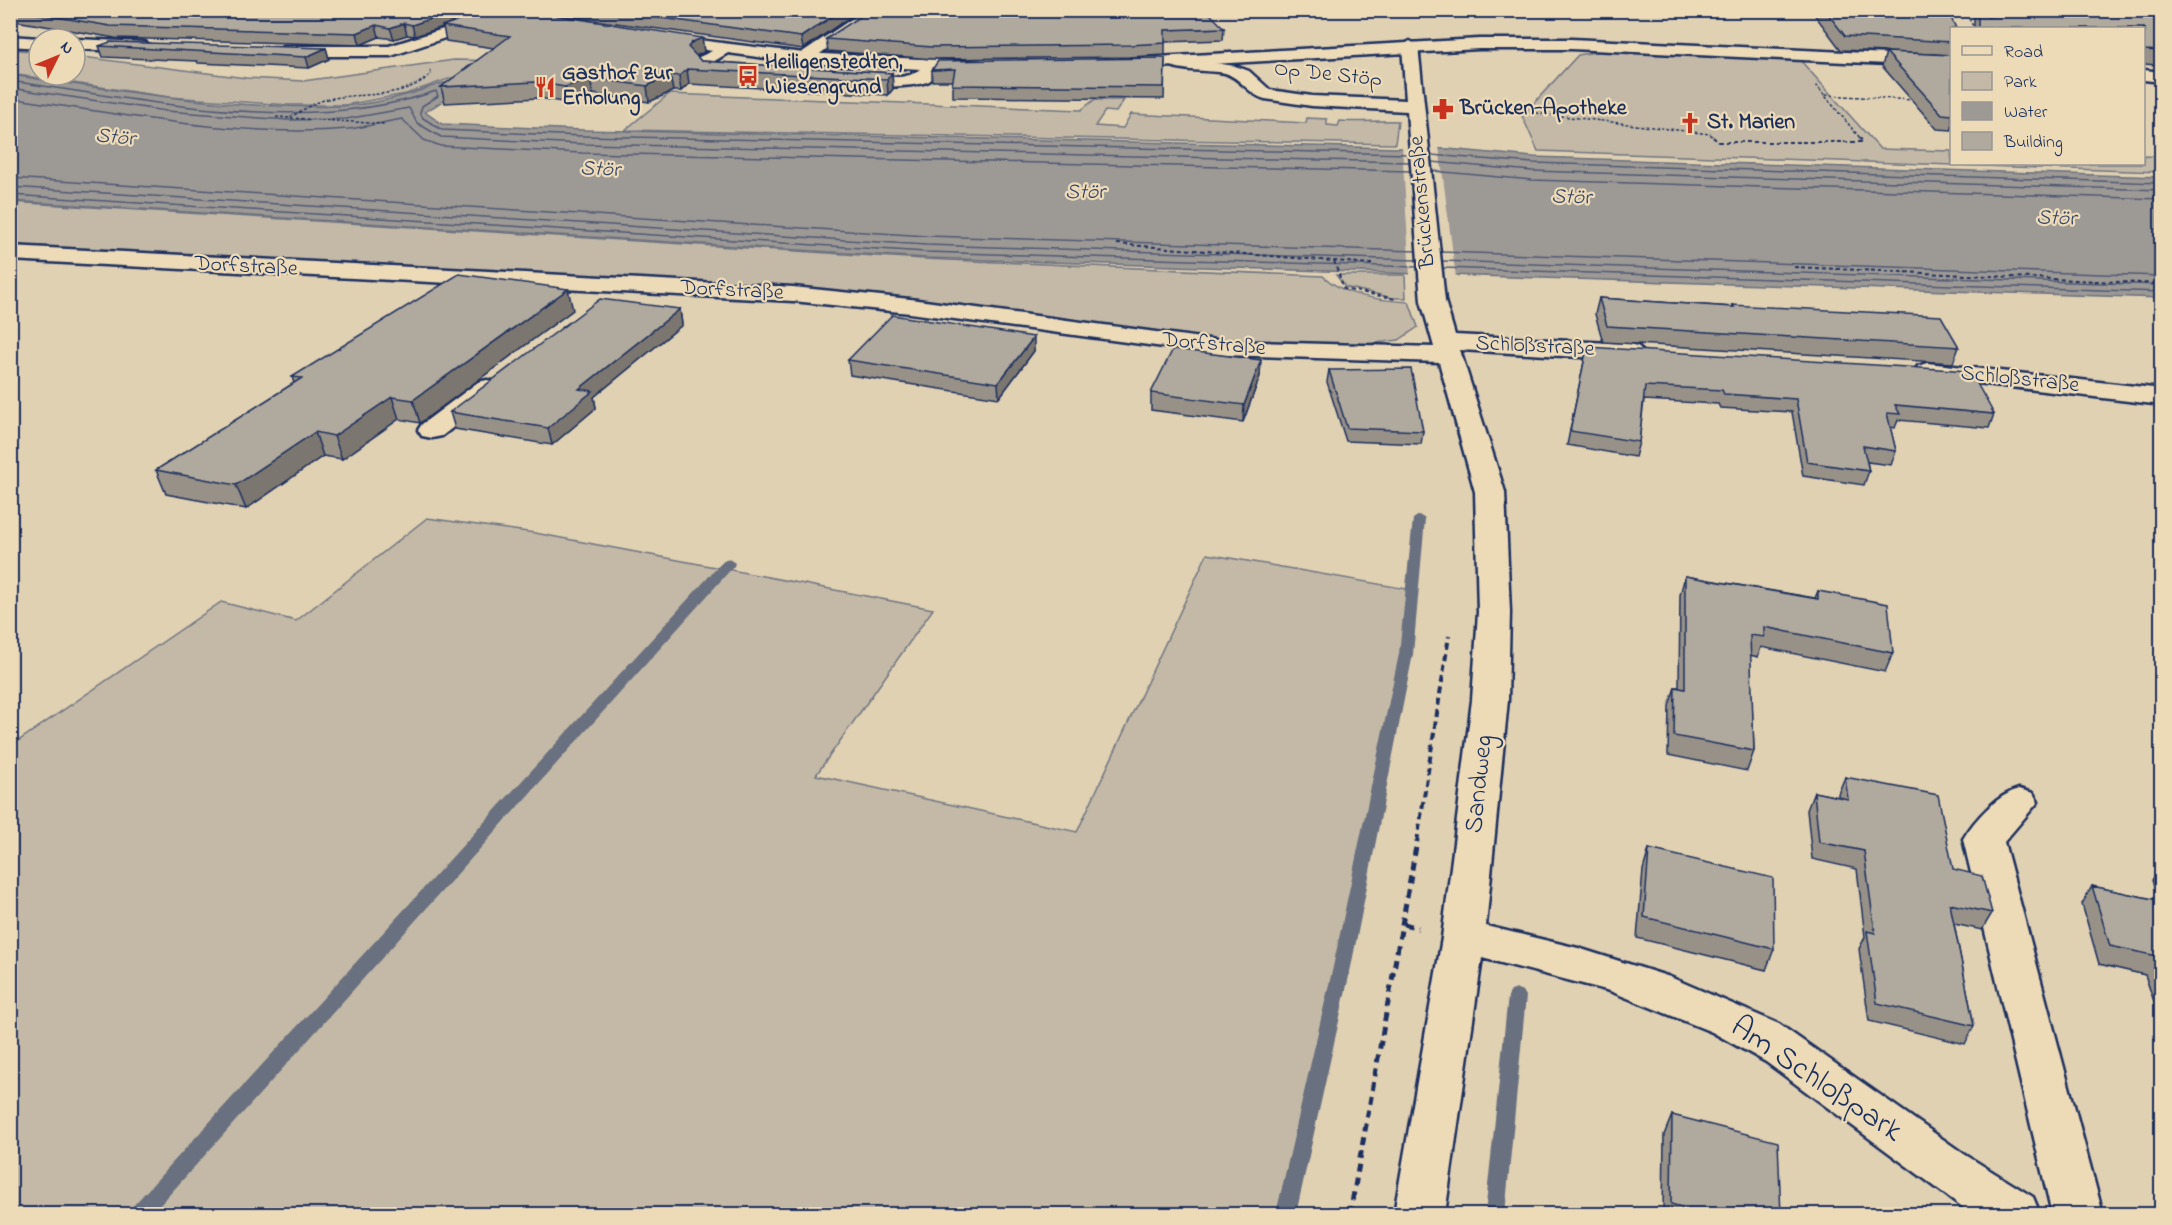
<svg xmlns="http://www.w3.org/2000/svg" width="2172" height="1225" font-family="'Indie Flower',sans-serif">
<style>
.green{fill:#c3b9a6;stroke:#6f7482;stroke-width:1.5}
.water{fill:#9d9995;stroke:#696f7f;stroke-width:1.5}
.pier{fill:#e0d1b3}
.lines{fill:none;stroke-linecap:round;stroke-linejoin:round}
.shore{stroke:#4f5974;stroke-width:1.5}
.stream{fill:#696f7f;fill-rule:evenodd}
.minor-casing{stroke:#1b2f5e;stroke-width:5}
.major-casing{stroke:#1b2f5e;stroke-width:5}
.path-far3{stroke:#1b2f5e;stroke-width:1.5;stroke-dasharray:3 2;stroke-linecap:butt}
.path-far2{stroke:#1b2f5e;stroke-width:2;stroke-dasharray:4 3;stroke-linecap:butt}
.path-far1{stroke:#1b2f5e;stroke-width:4;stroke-dasharray:7 4.5;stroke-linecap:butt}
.path{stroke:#1b2f5e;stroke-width:5;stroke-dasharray:8 6;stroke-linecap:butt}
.minor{fill:#eddbb8;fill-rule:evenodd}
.major{fill:#eddbb8;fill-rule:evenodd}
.wall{fill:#979188;stroke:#1b2f5e;stroke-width:1.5}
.shaded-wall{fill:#7b766f;stroke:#1b2f5e;stroke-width:1.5}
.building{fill:#b0a99e;stroke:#1b2f5e;stroke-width:1.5}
.labels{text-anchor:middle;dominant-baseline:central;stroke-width:4.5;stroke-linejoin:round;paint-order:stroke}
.far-poi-label{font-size:22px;font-weight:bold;fill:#1b2f5e;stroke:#eddbb8;text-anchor:start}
.far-street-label{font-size:22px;fill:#1b2f5e;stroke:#eddbb8}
.far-water-label{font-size:22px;font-style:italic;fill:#354469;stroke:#eddbb8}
.street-label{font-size:26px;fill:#1b2f5e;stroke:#eddbb8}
.near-street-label{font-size:32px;fill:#1b2f5e;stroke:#eddbb8}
</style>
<rect width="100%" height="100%" fill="#e0d1b3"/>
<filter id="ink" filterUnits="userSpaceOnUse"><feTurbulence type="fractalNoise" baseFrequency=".0167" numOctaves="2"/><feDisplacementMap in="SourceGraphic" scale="12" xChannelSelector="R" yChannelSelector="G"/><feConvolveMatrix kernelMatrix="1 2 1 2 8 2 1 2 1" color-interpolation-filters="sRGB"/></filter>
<g filter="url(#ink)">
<path class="green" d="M11,43L22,45L11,49L39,52V75H75V56L246,78L303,81L454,60L517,61L462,80L451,78L406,94L345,105H290L169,97L11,74Z
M1607,50L1800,60L1880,149L1951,151L1952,164H2144V156L2161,157V172L1538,151L1522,116L1578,55Z
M669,94L1081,110L1094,100H1124L1116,112L1105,111L1095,126L1123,128L1131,114L1306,123L1307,118L1327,119V125L1338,126L1340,121C1359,123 1378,120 1398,121L1395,144L625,130Z
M10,202L924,259L1323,276C1345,297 1379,300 1409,302L1418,327L1399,340L1344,347L1246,343L870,294L778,285L326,266L11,247Z
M1336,275H1405L1406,298H1393L1345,287Z
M427,518L535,533L720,568L132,1214H11V746L221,602L296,621Z
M1207,554L1407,589L1401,652L1336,964L1277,1214H146L726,569L933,609L816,775L1077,832Z"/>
<path class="water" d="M11,75C120,91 230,110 341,106C362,105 389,100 409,94C431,88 446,77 470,84L425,112L442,124L583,130L1448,149L1533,157L2161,177L2162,298L926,258L11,201Z"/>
<path class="pier" d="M1402,145L1439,146L1456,278L1410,276Z"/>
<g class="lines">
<path class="shore" d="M10,81C141,100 309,136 436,91L438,96L422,106L420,113L423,118L442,130L583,136L1409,154
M10,88L166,111L288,120L346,119L409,108L417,123L441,137L583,144L1409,162
M10,98C119,114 238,138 348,129C366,127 384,122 402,119L424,140L441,146L582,153L1410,171
M1431,155L1533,163L2162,183
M1432,162L1532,171L2162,190
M1433,171L1532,180L2162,199
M10,178L927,236L1416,251
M10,187L926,245L1416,260
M10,195L926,252L1417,267
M1441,252L2162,276
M1442,261L2162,285
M1443,268L2162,292"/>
<path class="stream" d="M1419,515L1425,519L1413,654L1351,967L1296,1214H1276L1333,967L1399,654L1413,519Z
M729,559L735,563L734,566L152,1214H129L132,1207L724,560Z
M1517,989L1523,991L1526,996L1505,1214H1485L1508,996L1511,991Z"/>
<defs>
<path id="minor" d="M865,10H885L865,21L810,61H798L796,58L798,55Z
M488,15L493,16L495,19L493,22L391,56H284L276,51L284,46H389Z
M10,36L39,38L42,39H39V48L10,46Z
M75,39L145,42L153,47L145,52L75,49Z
M1410,41L1418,46L1445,301L1455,335L1630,344L1639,347L1643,352L1639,357L1630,360L1460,350L1505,492L1510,612L1508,700L1486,926L1578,948L1670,977L1779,1024L1964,1154L2033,1197L2040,1214H1972L1766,1062L1712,1032L1610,991L1482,958L1445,1214H1394L1442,938L1472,700L1478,612L1475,492L1439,362L1223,355L910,313L793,301L10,260V246L793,287L910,299L1223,341L1434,347L1421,301L1407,111L1312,106L1265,99C1249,95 1241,78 1225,73C1211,70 1174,72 1165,62L1173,57L1235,66L1249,71L1270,90L1312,96L1406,100L1402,46Z
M727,44L733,46L735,49L711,63L714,66L745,69L747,73L745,77L703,74L693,62L695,59Z
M933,61L941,66C938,70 934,78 929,81C916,88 848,90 840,79C848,68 886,78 900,77C921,75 920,64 933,61Z
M1927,363L2162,389V405L1918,376L1914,371L1918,366Z
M487,380L496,382L500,388L496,394L442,436L432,438L422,436L418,430L422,424L478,382Z
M2019,789L2033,793L2038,802L2004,842L2103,1214H2052L1963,839C1975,819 1997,795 2019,789Z"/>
<path id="major" d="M465,10H502L532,16L534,19L527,23L472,14Z
M658,35L804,53L980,62L988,67L980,72L804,63L653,43L650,40L653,37Z
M1479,39H1571L1952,57V67L1571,49H1479L1121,69L1113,64L1121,59Z
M2144,70L2162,72V82L2144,80Z"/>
</defs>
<use href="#minor" class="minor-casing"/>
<use href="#major" class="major-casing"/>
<path class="path-far3" d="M1964,10L1974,28
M1816,85L1860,138
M1826,95L1914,100
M1497,105L1520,111L1710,134L1714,138
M276,117L384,124
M290,117C302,111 314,102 328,99C362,92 403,100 431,74L429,69"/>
<path class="path-far2" d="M1713,137L1718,142H1863L1859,137
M1117,244L1372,264
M1334,261L1344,289L1396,299
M1794,267L2162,284"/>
<path class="path-far1" d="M1417,842L1449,636"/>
<path class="path" d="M1404,924L1418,928
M1350,1214L1417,841"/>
<use href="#minor" class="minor"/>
<use href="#major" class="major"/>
</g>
<path class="wall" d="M10,10H474L475,15L702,38L704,52L696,56L701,61L892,73L893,89L888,95L689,84L681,91H673L649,102L593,94L568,103L539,98L445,103L441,87L494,48L446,41L443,27L415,36L407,35L394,39L379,37L360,45L115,38L10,20Z
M522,10H860L803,49Z
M1811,10H1947L1952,28V55L1841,50Z
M1976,10H1982L1987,17H1993L1989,10H2162V70L2157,65L2144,64V28H1974V18Z
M1224,28L1223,40L1165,42V55L1129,57L933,59L828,51L826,39Z
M99,46L326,48L329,59L309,68L198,63L197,61L103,57Z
M1886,52L1952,55V130L1937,129L1882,66Z
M1165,58L1164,99L953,97V81H932V70Z
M1599,298L1732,307V305L1959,347L1953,363L1603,342L1595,314Z
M680,309L682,325L594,397L596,408L552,445L455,429L450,412Z
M573,310L420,423L399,419L342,459L323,456L246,509L166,494L156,470L294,383L292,377Z
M1587,347L1994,414L1989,428L1898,420L1895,428L1890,427L1896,451L1891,465L1867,462L1869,471L1864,485L1803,476L1792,412L1720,408L1718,404L1644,400L1639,442L1635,457L1567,445Z
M1034,351L999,398L850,375L848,360Z
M1329,370L1423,431L1421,444L1346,441L1327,382Z
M1260,376L1243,422L1151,410V393Z
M1685,576L1815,598L1818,591L1893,653L1885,672L1761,647L1758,657L1750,655L1754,751L1747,771L1668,755L1669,706L1675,687H1679L1680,595Z
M1845,777L1953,869L1992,913L1982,930L1954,924L1974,1026L1965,1044L1869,1021L1859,949L1865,937L1857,869L1812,859L1807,810L1814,792L1838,797V794Z
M1649,849L1774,949L1766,970L1637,938L1643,870Z
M2162,865V1025L2145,975L2099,964L2082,904L2092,886L2158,900L2152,880Z
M1672,1115L1781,1215H1663L1664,1135Z"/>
<path class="shaded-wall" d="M456,10H474L475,17L442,26L443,27L415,36L412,25Z
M842,10H860L803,49L801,37Z
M404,23L407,35L394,39L390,28Z
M376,25L379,37L360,45L357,33Z
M702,38L704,52L694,57L688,47L692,42Z
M326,48L329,59L309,68L306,57Z
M687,69L689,84L681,91L679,76Z
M892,73L893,89L888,95L887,79Z
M670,75L673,91L649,102L647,86Z
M590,78L593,94L568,103L565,87Z
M568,289L573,310L420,423L413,400Z
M680,309L682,325L594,397L596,408L552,445L548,428L579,389Z
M1034,337V351L999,398L998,383Z
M1261,360L1260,376L1243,422L1244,405Z
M392,397L399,419L342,459L334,436Z
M315,432L323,456L246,509L236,485Z"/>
<path class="building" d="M15,10H456L412,25L404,23L390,28L376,25L357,33L110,26Z
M489,10H520L702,38L692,42L688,47L701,61L892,73L887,79L687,69L679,76L670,75L647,86L590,78L565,87L536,82L441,87L510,36L442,26Z
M603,10H842L801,37Z
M870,10H1206L1224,28L1165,30V43L1129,45L932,47L826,39Z
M1825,10H1947L1956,28H1952V42L1845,36Z
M1978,10H1982L1987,17L2005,15L2001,10H2162V51L2144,50V28H1978Z
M110,42L326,48L306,57L99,46Z
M1886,52L1952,55V115L1942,114Z
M1165,58L1164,87L952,85L955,69L932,70L938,61Z
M459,274L568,289L413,400L392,397L334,436L315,432L236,485L156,470L302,378L292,377Z
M1599,298L1734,307L1732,305L1941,316L1959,347L1607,326Z
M600,299L680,309L579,389L593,391L548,428L450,412Z
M892,315L1034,337L998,383L848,360Z
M1587,347L1970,371L1994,414L1895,405L1900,414L1887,413L1896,451L1863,446L1869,471L1807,462L1796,399L1724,394L1722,390L1645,386L1639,442L1570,431Z
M1173,349L1261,360L1244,405L1151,393Z
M1411,369L1423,431L1347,428L1329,370Z
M1685,576L1818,599V591L1888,604L1893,653L1764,627V637L1750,635L1754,751L1674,736L1675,687L1685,689Z
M1845,777L1938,795L1953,869L1982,876L1992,913L1950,904L1974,1026L1877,1003L1867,931L1875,933L1864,851L1819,842L1814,792L1848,799Z
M1649,849L1773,878L1774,949L1644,917Z
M2092,886L2162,901V971L2157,956L2110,946Z
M1672,1115L1778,1142L1781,1215H1709L1671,1204Z"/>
</g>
<defs>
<symbol id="bus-bare" viewBox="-9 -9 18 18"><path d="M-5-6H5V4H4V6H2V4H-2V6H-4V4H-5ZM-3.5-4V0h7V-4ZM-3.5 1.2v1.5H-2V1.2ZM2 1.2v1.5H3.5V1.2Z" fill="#c8321e" stroke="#eddbb8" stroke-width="2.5" paint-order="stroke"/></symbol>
<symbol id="restaurant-bare" viewBox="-9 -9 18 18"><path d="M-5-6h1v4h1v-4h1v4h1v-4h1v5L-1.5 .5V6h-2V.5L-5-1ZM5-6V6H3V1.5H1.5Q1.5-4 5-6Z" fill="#c8321e" stroke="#eddbb8" stroke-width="2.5" paint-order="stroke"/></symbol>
<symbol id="pharmacy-bare" viewBox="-9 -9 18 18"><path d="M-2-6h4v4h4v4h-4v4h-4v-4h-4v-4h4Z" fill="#c8321e" stroke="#eddbb8" stroke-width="2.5" paint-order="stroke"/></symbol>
<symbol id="church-bare" viewBox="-9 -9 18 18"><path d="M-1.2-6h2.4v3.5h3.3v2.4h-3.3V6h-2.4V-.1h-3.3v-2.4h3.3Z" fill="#c8321e" stroke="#eddbb8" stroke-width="2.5" paint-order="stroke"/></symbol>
</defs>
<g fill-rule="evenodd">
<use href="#bus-bare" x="733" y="61" width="30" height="30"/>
<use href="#restaurant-bare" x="530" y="72" width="30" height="30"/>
<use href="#pharmacy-bare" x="1428" y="94" width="30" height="30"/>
<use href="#church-bare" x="1675" y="108" width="30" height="30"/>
</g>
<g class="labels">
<g class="far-poi-label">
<text x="765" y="63">Heiligenstedten,<tspan x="765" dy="25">Wiesengrund</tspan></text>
<text x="562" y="74">Gasthof zur<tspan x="562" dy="25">Erholung</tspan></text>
<text x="1460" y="109">Brücken-Apotheke</text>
<text x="1707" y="123">St. Marien</text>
</g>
<g class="far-street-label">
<text transform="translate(1328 75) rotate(6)">Op De Stöp</text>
<text transform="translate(1423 202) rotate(-95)">Brückenstraße</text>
<text transform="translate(246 267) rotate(3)">Dorfstraße</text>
<text transform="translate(732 291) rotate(3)">Dorfstraße</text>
<text transform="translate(1214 345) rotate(5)">Dorfstraße</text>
<text transform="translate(1535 347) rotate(3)">Schloßstraße</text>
<text transform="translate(2020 380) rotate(6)">Schloßstraße</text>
</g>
<g class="far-water-label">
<text transform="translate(115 138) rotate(6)">Stör</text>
<text transform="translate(600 170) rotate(3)">Stör</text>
<text x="1085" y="193">Stör</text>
<text transform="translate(1571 198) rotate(2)">Stör</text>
<text transform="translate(2056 219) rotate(2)">Stör</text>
</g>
<g class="street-label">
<text transform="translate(1480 784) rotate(-84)">Sandweg</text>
</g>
<g class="near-street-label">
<text transform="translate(1816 1080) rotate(34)">Am Schloßpark</text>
</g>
</g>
<rect width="2172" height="1225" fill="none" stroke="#eddbb8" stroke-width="36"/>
<rect x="18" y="18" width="2136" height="1189" fill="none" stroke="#1b2f5e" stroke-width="2" filter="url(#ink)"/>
<rect x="1950" y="27" width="195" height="138" fill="#eddbb8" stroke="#999694" stroke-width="1.5"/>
<rect x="1962" y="46" width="30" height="9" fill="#eddbb8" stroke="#999694" stroke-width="1.5"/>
<text x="2004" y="57" font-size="18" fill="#1b2f5e">Road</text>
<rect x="1962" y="72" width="30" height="18" fill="#c3b9a6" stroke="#999694" stroke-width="1.5"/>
<text x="2004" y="87" font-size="18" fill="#1b2f5e">Park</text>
<rect x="1962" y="102" width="30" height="18" fill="#9d9995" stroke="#999694" stroke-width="1.5"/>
<text x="2004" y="117" font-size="18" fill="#1b2f5e">Water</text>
<rect x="1962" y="132" width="30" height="18" fill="#b0a99e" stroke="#999694" stroke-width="1.5"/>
<text x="2004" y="147" font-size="18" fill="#1b2f5e">Building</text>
<g transform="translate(57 57) rotate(47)"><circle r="28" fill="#eddbb8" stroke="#999694" stroke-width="1.5"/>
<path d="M0-4.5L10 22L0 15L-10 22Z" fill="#c8321e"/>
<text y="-9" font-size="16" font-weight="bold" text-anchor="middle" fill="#1b2f5e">N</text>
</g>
</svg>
